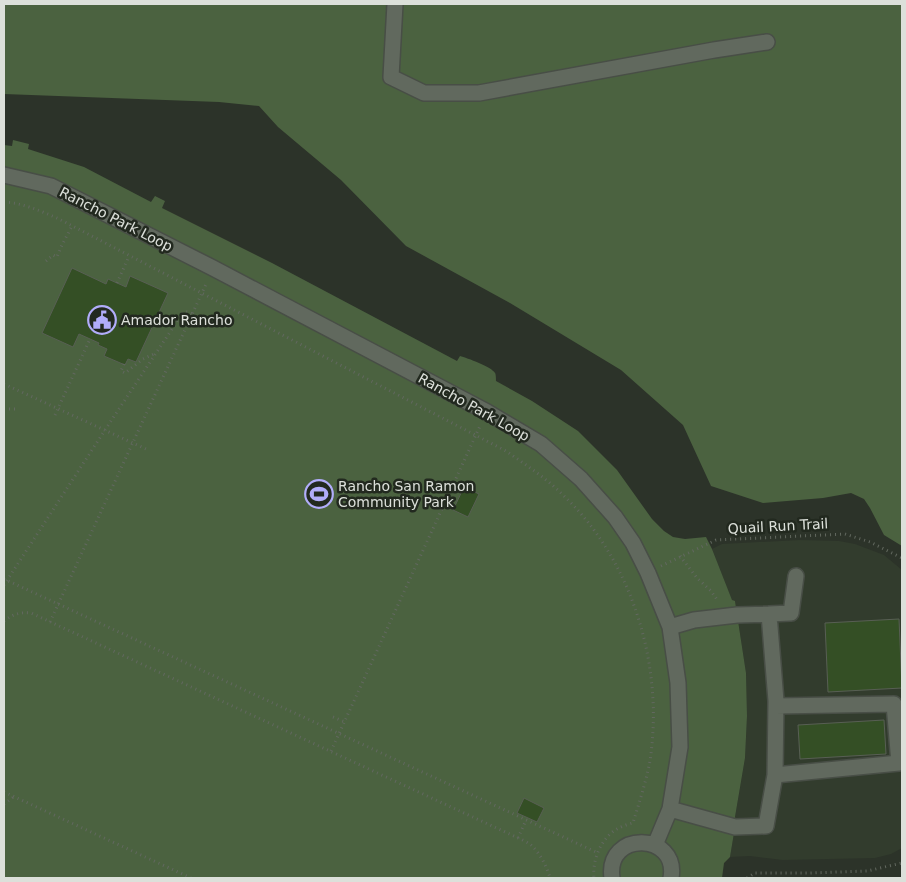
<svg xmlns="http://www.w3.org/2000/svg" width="906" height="882" font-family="'DejaVu Sans',sans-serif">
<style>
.built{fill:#323c2d}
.green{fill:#4b6240}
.building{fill:#344f25;stroke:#585f54}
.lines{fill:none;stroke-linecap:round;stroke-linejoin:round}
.minor-casing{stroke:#484e46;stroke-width:18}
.path{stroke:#62685f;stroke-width:3;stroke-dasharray:1 4;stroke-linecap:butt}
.minor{stroke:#61695e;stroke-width:15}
.labels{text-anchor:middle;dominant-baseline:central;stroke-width:5;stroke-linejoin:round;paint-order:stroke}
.street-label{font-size:14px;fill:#dce0da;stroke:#22291f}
.poi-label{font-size:14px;fill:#dce0da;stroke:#22291f;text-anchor:start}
</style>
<rect width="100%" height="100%" fill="#2c3329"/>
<path class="built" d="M800,540L839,541L855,544L884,555L902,570V848L891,854L875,858L783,860L750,856L730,857L735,827V817L745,758L747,716L746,673L735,601H732L712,549L722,544Z"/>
<path class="green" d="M4,4H902V546L884,535L870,508L864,499L851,493L823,498L763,503L711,486L683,425L621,370L510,303L406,246L341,180L278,127L259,106L219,102L4,94Z
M13,140L29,144L28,149L84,167L151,202L155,196L165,201L162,208L272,263L457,361L460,356C467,358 492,367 495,373C496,374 496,380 496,381L532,401L578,431L617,470L652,519L664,531L673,537L685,539L706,537L712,549L732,600L735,601L746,673L747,716L745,758L735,817V827L730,857L724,863L722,878H4V145L12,146Z"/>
<path class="building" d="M72,268L106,284L108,279L126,287L130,276L168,293L136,362L128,359L125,365L104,356L107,349L98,345L99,343L79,334L73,347L42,333Z
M464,487L479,494L468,517L453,510Z
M899,619L902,688L828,692L825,623Z
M884,720L886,754L800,759L798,725Z
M524,798L544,808L537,822L517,813Z"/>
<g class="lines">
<defs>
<path id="minor" d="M395,4L391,77L424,93H479L714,50L767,42
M4,175L51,186L213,268L487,412L541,444L581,479L615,517L633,543L648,573L670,627L678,683L680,747L670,809L655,845
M769,614L791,613L796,576
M670,627L694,620L737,615L769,614L776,701L775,775L766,826L735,827L670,809
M775,775L899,763L894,704L776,706
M612,878C605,830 679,832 671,878"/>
</defs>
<use href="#minor" class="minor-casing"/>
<path class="path" d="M4,202C23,203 41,211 59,219L506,451C526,465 546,478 563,495C619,548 649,624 653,700C654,720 653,741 650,761C646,782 639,803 633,823C629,824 625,825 621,827C602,835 592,859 594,878
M46,261L53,255L57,257L61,247L72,226
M117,283L129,256
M124,364L121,371L125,373L143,359L156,353
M4,384L146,449
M4,409H18
M55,415L90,339
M680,556L697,578L711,591L718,601
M661,566L716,540L845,534L870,542L902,558
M4,579L598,853
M4,585L105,430L184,311L192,314
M4,621C13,614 20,612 31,613L516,837C521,839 527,842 531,845C540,853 547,867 550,878
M50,622L207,282
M333,717L345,722
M331,751L480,426
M4,792L191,878
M4,804L15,796
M518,838L526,820
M747,878L755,873H810L867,871L902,863"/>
<use href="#minor" class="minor"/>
</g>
<defs>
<symbol id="civic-ring" viewBox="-11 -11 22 22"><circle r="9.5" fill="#22291f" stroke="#b1adfa" stroke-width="1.5"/><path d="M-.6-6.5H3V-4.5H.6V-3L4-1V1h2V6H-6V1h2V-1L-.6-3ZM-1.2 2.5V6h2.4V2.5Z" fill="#b1adfa"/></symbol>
<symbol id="stadium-ring" viewBox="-11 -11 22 22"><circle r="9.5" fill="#22291f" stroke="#b1adfa" stroke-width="1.5"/><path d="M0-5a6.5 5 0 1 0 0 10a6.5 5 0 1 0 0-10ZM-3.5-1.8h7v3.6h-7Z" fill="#b1adfa"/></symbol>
</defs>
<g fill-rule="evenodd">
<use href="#civic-ring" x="86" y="304" width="32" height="32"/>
<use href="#stadium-ring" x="303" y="478" width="32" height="32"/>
</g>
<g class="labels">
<g class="street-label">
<text transform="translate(116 219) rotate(27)">Rancho Park Loop</text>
<text transform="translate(474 407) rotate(29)">Rancho Park Loop</text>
<text transform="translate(778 526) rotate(-3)">Quail Run Trail</text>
</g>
<g class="poi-label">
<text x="121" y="320">Amador Rancho</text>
<text x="338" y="486">Rancho San Ramon<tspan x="338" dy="16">Community Park</tspan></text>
</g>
</g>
<rect width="906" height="882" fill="none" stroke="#dce0da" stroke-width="10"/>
</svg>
